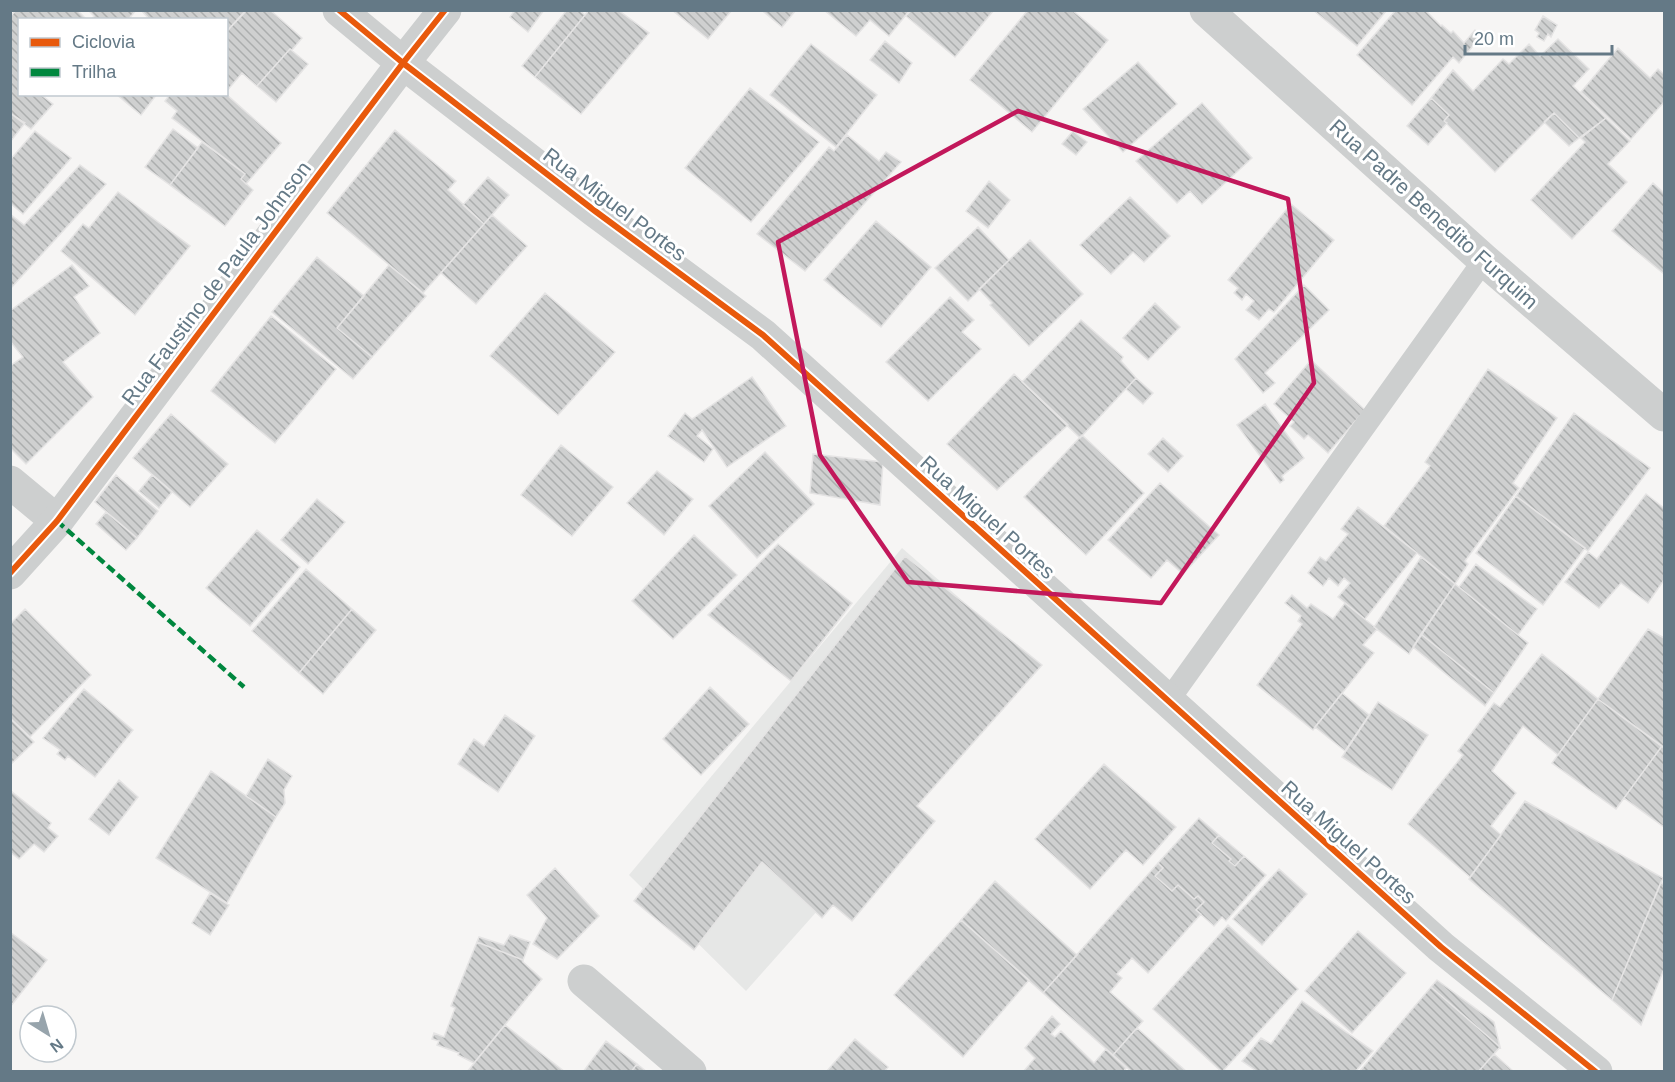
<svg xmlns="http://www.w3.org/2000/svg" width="1675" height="1082" font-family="Helvetica,sans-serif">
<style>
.built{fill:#e6e7e6}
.building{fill:url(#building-back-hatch);stroke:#e5e4e4;stroke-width:1.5}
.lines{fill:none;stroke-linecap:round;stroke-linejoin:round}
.service{stroke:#cdcfcf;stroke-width:22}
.minor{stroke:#cdcfcf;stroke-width:33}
.tertiary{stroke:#cdcfcf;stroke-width:33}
.quiet{stroke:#00873e;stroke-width:4.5;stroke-dasharray:9 4.5;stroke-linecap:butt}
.cycleway-casing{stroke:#fff;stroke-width:10}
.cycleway{stroke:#e8590c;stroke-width:6}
.marked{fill:none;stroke:#c2185b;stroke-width:4.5;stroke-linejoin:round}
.labels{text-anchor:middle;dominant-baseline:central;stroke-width:6;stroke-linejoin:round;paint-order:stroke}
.street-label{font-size:21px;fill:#647986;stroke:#fff}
</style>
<defs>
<pattern id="building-back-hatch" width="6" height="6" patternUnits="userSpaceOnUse" patternTransform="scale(1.5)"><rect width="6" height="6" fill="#cfd0d0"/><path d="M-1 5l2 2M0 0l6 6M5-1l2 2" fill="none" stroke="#acaeae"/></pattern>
</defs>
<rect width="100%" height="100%" fill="#f6f5f4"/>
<path class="built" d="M902,548L1036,665L746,991L629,875Z"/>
<path class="building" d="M16,10H77L87,20H20V94H40L53,104L31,129L10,113V17Z
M88,10H136L128,20H91L94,16Z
M141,10H244L245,12L226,32V20H150Z
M246,10H270L302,38L292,50L290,49L257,86L242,73L226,92V32Z
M515,10H544L528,32L510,17Z
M567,10H579L585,15L535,77L522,66Z
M589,10H618L649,33L581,114L535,77Z
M672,10H732L708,39Z
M765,10H796L782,27L764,12Z
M824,10H910L889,36L870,20L856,36Z
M911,10H994L955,57L906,16Z
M1028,10H1072L1108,40L1032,132L970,80Z
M1313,10H1387L1357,46Z
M1396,10H1425L1441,26L1442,25L1451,33L1453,31L1464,43L1475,30L1481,36L1459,63L1453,57L1412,105L1357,55Z
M1543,16L1557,25L1551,37L1548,34L1544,41L1537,37L1539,33L1535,30Z
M1558,39L1589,69L1573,86L1606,118L1579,138L1554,113L1495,172L1444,121L1449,115L1431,98L1453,70L1473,91L1503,59L1509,64L1529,44L1540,56Z
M885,41L912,63L899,83L870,60Z
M811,44L877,95L836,147L770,95Z
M1618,48L1650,78L1658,69L1664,74V102L1631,139L1581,92Z
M290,49L308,64L276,102L257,86Z
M1138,62L1177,104L1123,152L1083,109Z
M750,88L819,142L751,222L685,168Z
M116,94H157L141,115Z
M170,94H226L281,143L246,184L241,179L245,174L172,118L177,111L165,101Z
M1431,98L1449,115L1444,121L1447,123L1428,145L1407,126Z
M1202,103L1252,158L1202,204L1190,191L1177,203L1136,161Z
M10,113L25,123L10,142Z
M1554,113L1579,138L1569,146L1544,122Z
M1606,118L1630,141L1608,164L1627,182L1572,239L1531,200L1585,142L1581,138Z
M173,129L198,148L170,185L145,167Z
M395,130L456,181L448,190L484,224L423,293L327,213Z
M35,131L71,158L23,214L10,203V160Z
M1073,131L1087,142L1076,155L1062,144Z
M847,135L879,161L886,152L901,162L805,271L757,234L829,147L834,151Z
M202,142L245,174L241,179L253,190L225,226L170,185Z
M80,165L106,184L10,289V214L24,225Z
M488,177L509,195L484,224L463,205Z
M989,181L1010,200L988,228L966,211Z
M1653,183L1663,192L1664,190V274L1612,231Z
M118,192L190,246L135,315L61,251L83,224L89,228Z
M1130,197L1170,236L1144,262L1133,252L1111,274L1080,245Z
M1291,204L1334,240L1274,312L1269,309L1259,320L1246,310L1254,301L1246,294L1242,300L1234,293L1238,288L1228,280Z
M492,215L527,246L476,304L441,273Z
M876,221L931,267L881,327L824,280Z
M978,227L1009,260L968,301L935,268Z
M1030,240L1083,294L1029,346L990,305L992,303L979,289Z
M317,257L364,296L337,328L372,357L353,379L272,312Z
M72,265L89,286L74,297L100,333L63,362L93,397L26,464L10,448V366L23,357L10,341V311Z
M389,265L426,296L372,357L337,328Z
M1304,285L1329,310L1265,373L1275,383L1263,393L1235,359Z
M545,293L615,352L558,415L490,356Z
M950,297L974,320L962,332L981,349L928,401L886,362Z
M1155,303L1180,327L1148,360L1123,338Z
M271,316L336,369L275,443L211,391Z
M1081,320L1123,357L1121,361L1136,378L1080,438L1022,382Z
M1311,360L1365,410L1328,453L1308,435L1304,439L1290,426L1294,422L1274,404Z
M1488,369L1557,418L1513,483L1519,488L1465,561L1468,564L1455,584L1384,526L1430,466L1425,462Z
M1014,374L1068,425L997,490L947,444Z
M752,377L786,426L727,467L702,430L697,436L713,449L704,462L668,436L685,413L692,419Z
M1136,378L1153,393L1143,404L1126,389Z
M1265,404L1304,458L1282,476L1284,480L1280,483L1237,425Z
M1574,413L1650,468L1588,551L1516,496Z
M171,414L228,464L190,507L133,458Z
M1082,435L1144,493L1086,555L1024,497Z
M1163,438L1183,456L1168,472L1148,454Z
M561,445L613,487L572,536L521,495Z
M765,452L814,504L757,558L709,506Z
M813,454L883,462L880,505L810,493Z
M657,471L693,499L664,535L627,503Z
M116,475L158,511L137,538L95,502Z
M152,475L172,492L159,508L139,491Z
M1160,483L1219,535L1183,574L1167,560L1151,578L1108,540Z
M1646,494L1664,508V580L1648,603L1621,583L1599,608L1565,582L1588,552L1597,559Z
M1516,496L1585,548L1543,605L1476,553Z
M317,499L345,522L308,564L281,540Z
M1358,507L1417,553L1365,619L1338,597L1350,583L1344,578L1338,586L1329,578L1323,586L1308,573L1320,557L1326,561L1348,534L1341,529Z
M106,512L137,538L126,550L96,524Z
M257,530L300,567L250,626L206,588Z
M694,535L737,575L673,639L632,601Z
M778,544L852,603L791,681L708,615Z
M905,556L1042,665L917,806L935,821L852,921L833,905L822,918L762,862L694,950L634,901Z
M1421,557L1455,584L1409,654L1374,627Z
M1476,564L1537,609L1518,635L1459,587Z
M306,569L352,609L299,673L252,631Z
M1455,584L1528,643L1494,693L1421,634Z
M1292,595L1307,608L1311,604L1333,619L1345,603L1377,629L1363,645L1374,653L1313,730L1257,685L1302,624L1298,621L1301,616L1285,603Z
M25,609L91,675L30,737L10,718V624Z
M352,609L376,630L323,694L299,673Z
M1648,629L1664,638V748L1598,699Z
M1421,634L1494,693L1485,706L1413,647Z
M1542,654L1598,699L1558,755L1523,726L1492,771L1516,793L1491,826L1501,835L1470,877L1408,824L1463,755L1458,751L1494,703L1500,707Z
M710,687L749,724L701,775L663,739Z
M84,689L133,730L95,777L68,756L65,760L57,754L60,750L43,738Z
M1342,693L1369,715L1345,751L1315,727Z
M1598,699L1662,746L1616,809L1552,763Z
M1378,702L1428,735L1392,790L1342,757Z
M505,715L535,736L498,792L458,764L474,739L484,746Z
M10,718L34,742L10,765Z
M1662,746L1664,748V827L1624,798Z
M268,759L292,776L284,790L285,803L276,817L246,796Z
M1104,764L1176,827L1143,865L1126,850L1090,889L1035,839Z
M211,771L276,817L227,903L156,858Z
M119,780L138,797L109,835L89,819Z
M11,791L51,823L48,828L58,836L44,852L34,844L19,859L10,852Z
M1525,801L1663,878L1612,1000L1469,879Z
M1199,818L1219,835L1212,843L1231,859L1229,861L1235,866L1244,856L1266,875L1226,921L1222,917L1214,926L1196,910L1204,902L1198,896L1194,899L1178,885L1172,891L1155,876L1163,868L1158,863Z
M1219,835L1244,856L1235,866L1229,861L1231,859L1212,843Z
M1158,863L1163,868L1155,876L1172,891L1178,885L1194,899L1198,896L1204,902L1196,910L1201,914L1148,973L1132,958L1117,974L1122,978L1110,992L1143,1021L1113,1055L1043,993Z
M555,868L599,916L557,959L533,944L547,918L527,895Z
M1279,869L1307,894L1262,945L1233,919Z
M995,881L1077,955L1043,993L961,920Z
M1661,882L1664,885V969L1641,1025L1612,1000Z
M210,893L229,905L210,935L192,923Z
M961,920L1029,980L963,1057L894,995Z
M1228,925L1298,989L1222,1072L1153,1009Z
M1358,931L1406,973L1352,1033L1305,991Z
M10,932L47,960L10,1007Z
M510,935L530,942L523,960L477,942L479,937L504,945Z
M477,942L523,960V962L542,979L474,1063L458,1055L459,1053L437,1045L439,1041L432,1039L434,1033L444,1037L455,1008L451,1006Z
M1437,980L1494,1022L1500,1047L1431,987Z
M1431,987L1500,1047L1478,1072H1359Z
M1302,1001L1373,1051L1355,1072H1258L1242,1061L1261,1038L1271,1044Z
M1052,1016L1060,1024L1051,1034L1055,1037L1061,1031L1094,1063L1106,1049L1126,1068L1123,1072H1023L1035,1058L1025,1048Z
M505,1025L565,1072H467Z
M1137,1028L1187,1072H1132L1113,1055Z
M855,1039L888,1067L884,1072H826Z
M606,1041L637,1064L631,1072H583Z
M1494,1054L1514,1072H1478Z
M637,1064L647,1072H631Z"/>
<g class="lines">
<path class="service" d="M1168,701L1484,260"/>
<path class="minor" d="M1206,10L1484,260L1664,415
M403,63L445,10
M10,482L57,521
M584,981L690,1072"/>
<path class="tertiary" d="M339,10L403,63L595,211L763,335L1441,947L1596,1072
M10,573L57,521L403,63"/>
<path class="quiet" d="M57,521L244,687"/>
<defs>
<path id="cycleway" d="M339,10L403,63L595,211L763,335L1441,947L1596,1072
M10,573L57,521L403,63L445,10"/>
</defs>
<use href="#cycleway" class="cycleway-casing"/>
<use href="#cycleway" class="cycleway"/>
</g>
<path class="marked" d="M1018,111L1288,199L1314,383L1161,603L908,582L820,455L778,242Z"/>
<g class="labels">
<g class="street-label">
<text transform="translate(615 204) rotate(37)">Rua Miguel Portes</text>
<text transform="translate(1434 214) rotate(42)">Rua Padre Benedito Furquim</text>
<text transform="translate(216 283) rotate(-53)">Rua Faustino de Paula Johnson</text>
<text transform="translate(988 517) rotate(42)">Rua Miguel Portes</text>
<text transform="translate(1349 842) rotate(42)">Rua Miguel Portes</text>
</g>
</g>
<rect width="1675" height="1082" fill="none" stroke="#647986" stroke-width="24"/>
<rect x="18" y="18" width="210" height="78" fill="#ffffff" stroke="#c1c9cf" stroke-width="1.5"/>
<rect x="30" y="38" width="30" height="9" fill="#e8590c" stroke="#c1c9cf" stroke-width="1.5"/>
<text x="72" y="48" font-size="18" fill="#647986">Ciclovia</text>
<rect x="30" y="68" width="30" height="9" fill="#00873e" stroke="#c1c9cf" stroke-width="1.5"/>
<text x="72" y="78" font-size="18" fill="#647986">Trilha</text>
<g transform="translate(48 1034) rotate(143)"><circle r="28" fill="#ffffff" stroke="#c1c9cf" stroke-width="1.5"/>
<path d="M0-4.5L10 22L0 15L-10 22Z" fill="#97a4ac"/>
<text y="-9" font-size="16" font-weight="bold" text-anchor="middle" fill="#647986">N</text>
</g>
<path d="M1465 45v9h147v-9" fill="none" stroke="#647986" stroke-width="3"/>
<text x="1474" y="45" font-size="18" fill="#647986" stroke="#ffffff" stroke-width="4.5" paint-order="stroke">20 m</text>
</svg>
